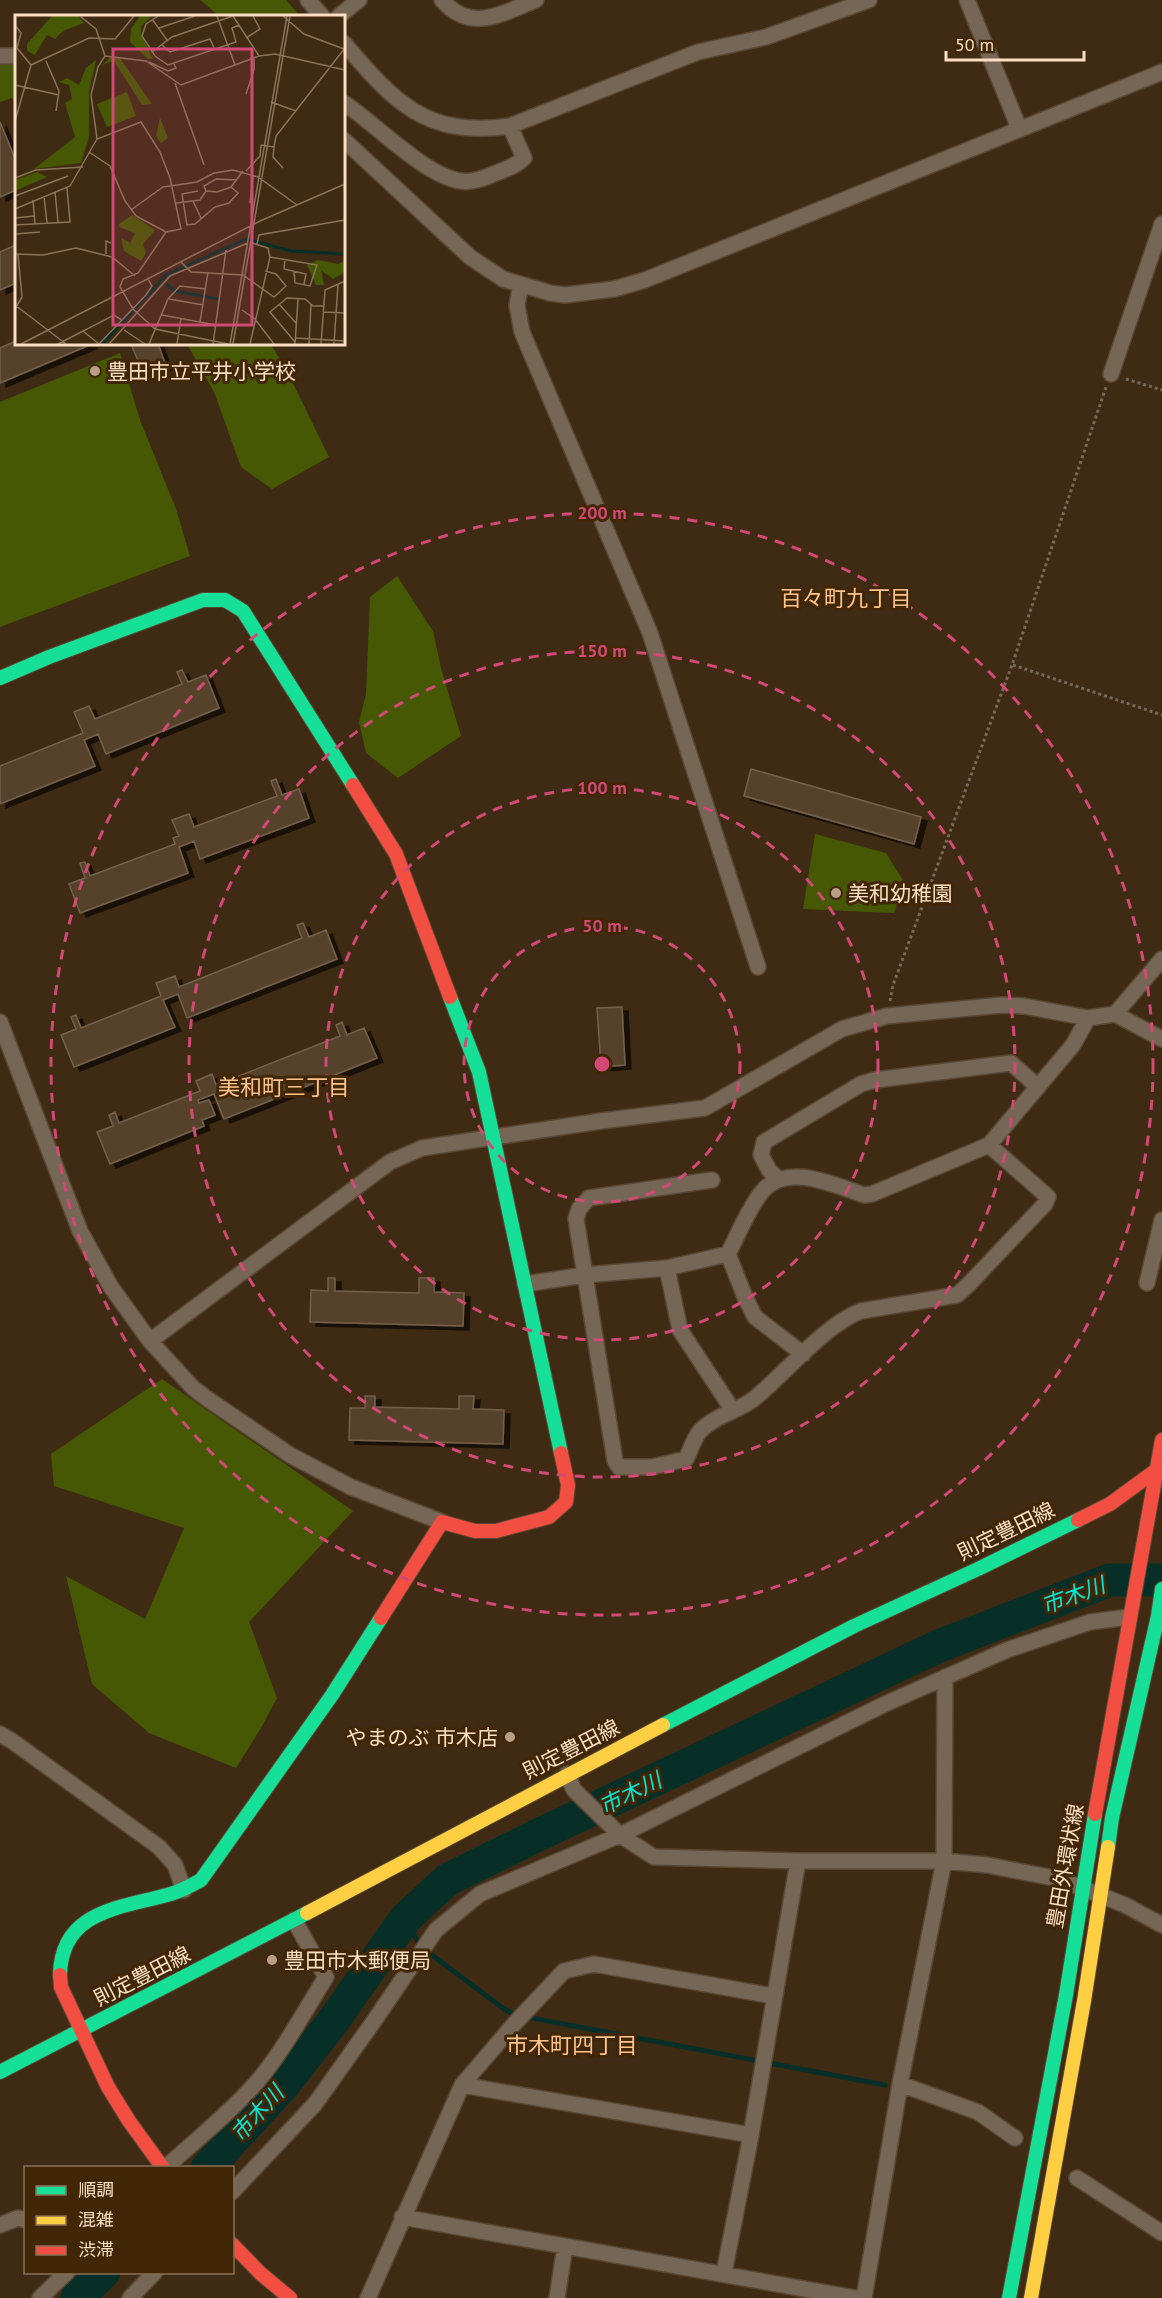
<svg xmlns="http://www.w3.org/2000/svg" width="1162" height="2298" font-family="'PT Sans','Noto Sans JP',sans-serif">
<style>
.green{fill:#465803}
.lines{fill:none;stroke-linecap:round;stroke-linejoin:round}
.stream{stroke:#072f28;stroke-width:5}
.river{stroke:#072f28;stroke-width:33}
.building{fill:#56422c;stroke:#74604b;stroke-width:1.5;filter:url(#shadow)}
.street-casing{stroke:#5a4733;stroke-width:18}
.fast-casing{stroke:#5a4733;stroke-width:16}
.slow-casing{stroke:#5a4733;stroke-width:16}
.jam-casing{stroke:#5a4733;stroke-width:16}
.path{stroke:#776859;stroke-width:3;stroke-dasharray:3 3;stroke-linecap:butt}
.street{stroke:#756655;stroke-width:15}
.fast{stroke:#16e098;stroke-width:14}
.slow{stroke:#ffcf43;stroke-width:14}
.jam{stroke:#f24e42;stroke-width:14}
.ring{fill:none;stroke:#d04a75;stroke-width:3;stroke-dasharray:10 8}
.poi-dot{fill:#b99f85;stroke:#412608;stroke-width:2}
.labels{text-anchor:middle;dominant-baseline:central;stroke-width:6;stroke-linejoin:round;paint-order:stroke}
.poi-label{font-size:21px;fill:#fbdec3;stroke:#412608;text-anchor:start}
.street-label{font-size:21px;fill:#fbdec3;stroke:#412608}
.neighbourhood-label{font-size:22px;fill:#fec48c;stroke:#412608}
.water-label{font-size:22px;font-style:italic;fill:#00e9d6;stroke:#412608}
.inset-river{fill:none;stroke:#072f28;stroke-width:3}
.inset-road{fill:none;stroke:#8a7359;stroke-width:1.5}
.view{fill:#d04a75;fill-opacity:0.15;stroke:#d04a75;stroke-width:3}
.inset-edge{fill:none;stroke:#fbdec3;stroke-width:3}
.centre{fill:#d04a75;stroke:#412608;stroke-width:3}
.ring-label{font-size:18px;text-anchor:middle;font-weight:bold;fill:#d04a75;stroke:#412608;stroke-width:6;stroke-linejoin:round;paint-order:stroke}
</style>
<defs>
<filter id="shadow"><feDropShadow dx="6" dy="4" stdDeviation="0" flood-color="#0009"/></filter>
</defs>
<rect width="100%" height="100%" fill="#3f2b13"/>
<path class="green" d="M200,0H286L300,16H219Z
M0,62H16V104L12,98L0,102Z
M187,344H270L283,363L329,457L272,489L241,467L214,392Z
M120,353L140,420L176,509L190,556L0,627V402Z
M397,576L433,631L441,668L461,736L398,778L366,753L359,722L366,694L370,597Z
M815,834L886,853L904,882L894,913L803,909Z
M162,1379L353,1511L249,1622L277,1698L261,1728L236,1768L149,1733L92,1684L66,1576L145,1619L184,1528L54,1486L51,1454Z"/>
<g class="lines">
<path class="stream" d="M405,1919L421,1947L504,2009L516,2015L885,2085"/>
<path class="river" d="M207,2168L286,2082L331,2024L405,1919L447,1880L538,1835L939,1646L1110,1580H1162
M77,2298L104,2272"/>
</g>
<path class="building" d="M0,122L16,161V190L0,197Z
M16,245V283L0,290V252Z
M16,341V344H92L0,383V348Z
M131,344H158L166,366L144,375Z
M182,670L188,682L206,675L219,708L106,754L98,734L84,740L95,766L0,804V766L83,733L74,712L89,706L95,719L182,684L177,672Z
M751,769L921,817L914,844L744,796Z
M276,779L282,795L299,789L309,818L200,859L194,841L179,847L188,873L80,913L69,884L85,878L80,863L85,862L90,876L175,844L173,838L179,836L172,820L189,814L194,827L277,796L271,781Z
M303,923L309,937L326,930L337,959L187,1018L178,994L163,1000L175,1027L74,1067L61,1035L76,1029L71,1017L76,1015L81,1028L161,996L156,983L175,976L179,987L302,938L297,925Z
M622,1007L625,1065L601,1067L597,1008Z
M342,1022L347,1035L364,1028L377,1058L224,1119L214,1094L198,1100L199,1103L209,1100L215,1115L202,1120L204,1126L110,1164L97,1132L113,1126L109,1115L115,1112L119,1123L200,1091L196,1081L212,1074L216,1085L340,1036L336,1025Z
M328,1278H335V1291L419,1293V1278H434V1292L464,1293L463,1326L310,1322L311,1290L328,1291Z
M365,1396H375V1407L459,1409V1396H474L473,1409L504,1410L503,1444L349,1440L350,1408H365Z"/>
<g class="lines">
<defs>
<path id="street" d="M308,0L322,16
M442,0C471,34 502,13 536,0
M967,0L1019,128
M339,16L359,0
M344,43C394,102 426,138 510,126L698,52L766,37L869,0
M0,56H16
M344,103C377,125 425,176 461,181C473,183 485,178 496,173C506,169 516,166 524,158L510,126
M344,140L470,257L503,279L550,293L565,295L614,289L645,280L1162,72
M521,284L517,305L522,332L650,633L758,967
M1111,374L1162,224
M1115,1014L1162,959
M0,1022L80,1231L111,1287L150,1341L193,1388L209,1400L290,1455L351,1487L442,1522
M712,1180L589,1198L579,1209L576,1219L615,1461L619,1467H652L686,1459C690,1451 694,1438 700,1431C715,1415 739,1411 755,1398C786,1373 824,1325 861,1311L957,1295L969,1284L1045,1204L1048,1197L989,1145
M779,1180L769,1170L761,1155L764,1142L861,1084L875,1080L1011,1063L1038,1087
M728,1254L745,1297L755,1317L803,1354
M667,1268L680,1330L732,1409
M1147,1283L1162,1220
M525,1284L585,1275L667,1268L728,1254C738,1235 747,1211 761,1193C785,1161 834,1185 864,1195L872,1194L989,1145L1073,1045L1088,1018
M150,1341L390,1162L422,1148L601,1121L705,1108L842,1029L887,1016L1002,1005L1024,1006L1088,1018L1115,1014L1162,1039
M0,1734L12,1741L159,1847L175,1865L184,1890
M567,1774L574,1790L620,1835L654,1857L798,1861H944L987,1865L1059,1879L1125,1905L1162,1925
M900,2084L978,2112L1015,2138
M462,2085L751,2135
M165,2168C196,2140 230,2113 257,2082C284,2050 304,2012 326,1977L294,1920
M1077,2178L1162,2233
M232,2192L315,2104L374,2021L436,1930L480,1894L620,1835L885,1704L1007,1650L1090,1622L1129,1617
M402,2217L855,2298
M0,2225L18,2218L26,2220
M724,2273L751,2135L798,1861
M40,2298L67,2272
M130,2298L155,2272
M368,2298L462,2085L515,2023L564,1971L594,1964L773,1996
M557,2298L565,2246
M864,2298L900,2084L944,1861L945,1677"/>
<path id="fast" d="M0,678L49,657L203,600H225L243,611L353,785
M450,997L479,1072L561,1453
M663,1725L854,1626L978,1569L1078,1520
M1108,1847L1112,1818L1158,1616L1162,1589
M60,1975C61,1911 120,1908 167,1895C180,1892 190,1886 201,1880L332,1695L381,1618
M0,2072L307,1913
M1009,2298L1066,1995L1095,1814"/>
<path id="slow" d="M307,1913L663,1725
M1031,2298L1084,2001L1108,1847"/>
<path id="jam" d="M353,785L396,854L450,997
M1078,1520L1110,1504L1162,1466
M381,1618L442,1522L475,1531H496L549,1517L566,1502L568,1485L561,1453
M1095,1814L1162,1440
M60,1975L61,1987L108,2087L129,2121L163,2168
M232,2244L260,2273L290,2298"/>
</defs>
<use href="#street" class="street-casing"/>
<use href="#fast" class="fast-casing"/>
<use href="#slow" class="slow-casing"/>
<use href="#jam" class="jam-casing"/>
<path class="path" d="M1126,379L1162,390
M1013,665L1162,715
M890,1001L893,985L1012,665L1106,387"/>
<use href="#street" class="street"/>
<use href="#fast" class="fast"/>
<use href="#slow" class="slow"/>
<use href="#jam" class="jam"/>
</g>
<g class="ring">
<circle cx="602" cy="1064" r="138"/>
<circle cx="602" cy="1064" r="276"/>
<circle cx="602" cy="1064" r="413"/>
<circle cx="602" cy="1064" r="551"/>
</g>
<g class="poi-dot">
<circle cx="95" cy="371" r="6"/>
<circle cx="836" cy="893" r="6"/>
<circle cx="510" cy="1737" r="6"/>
<circle cx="272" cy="1960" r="6"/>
</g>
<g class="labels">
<g class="poi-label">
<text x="107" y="371">豊田市立平井小学校</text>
<text x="848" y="893">美和幼稚園</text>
<text x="498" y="1737" text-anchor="end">やまのぶ 市木店</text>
<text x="284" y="1960">豊田市木郵便局</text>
</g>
<g class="street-label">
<text transform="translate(1006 1531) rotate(-26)">則定豊田線</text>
<text transform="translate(571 1749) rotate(-27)">則定豊田線</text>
<text transform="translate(1065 1866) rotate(-80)">豊田外環状線</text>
<text transform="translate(142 1976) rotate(-27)">則定豊田線</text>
</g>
<g class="neighbourhood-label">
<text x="846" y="598">百々町九丁目</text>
<text x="284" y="1087">美和町三丁目</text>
<text x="572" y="2045">市木町四丁目</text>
</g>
<g class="water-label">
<text transform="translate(1073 1595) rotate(-20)">市木川</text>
<text transform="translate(630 1793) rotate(-26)">市木川</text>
<text transform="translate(257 2113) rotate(-48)">市木川</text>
</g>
</g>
<g transform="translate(15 15)">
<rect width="330" height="330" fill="#3f2b13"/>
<path d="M37,1H63L69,8L48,16L40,24L32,20L20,40L12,36V29ZM125,1H137L126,11V19L138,44H133L115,27L116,14ZM96,42H104L137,89L127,90L99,46L87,50ZM81,45L74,77V122L66,148L19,154L60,122L50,88L57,84L54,70L44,67L52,63L64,70L71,53ZM112,77L121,101L92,112L82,89ZM145,103L153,123L146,128L141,121ZM22,157L32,162L0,176V165ZM117,200L140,215L128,229L131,238L126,246L109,236L106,223L115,228L120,218L104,212V209ZM303,245L323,249L330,246V257L318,264L306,255L309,270H301L292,250Z" fill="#465803"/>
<path class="inset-river" d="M151,269L160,276L203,284M87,329L151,260L231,224L276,236L330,239"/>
<path class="inset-road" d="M65,1L81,14L90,41L83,52L76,80L82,124M143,1L131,9L127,21L140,41L153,50L221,27L217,13L224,10M202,1L220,50M268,1L289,19L329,34M137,4L152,25M0,10L6,18L2,33L16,50L74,23L100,24L119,1M144,13L180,1M231,23L245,14L238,1M147,30L155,37L195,24L200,35M137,37L157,22L218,1L244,41M90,41L131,46L166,70L244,41L260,39L330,55M31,46L44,76L41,96M134,47L153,56L161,53L159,49M160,68L189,150M0,70L44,80M231,79L239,55V43M256,87L281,96M0,106L16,50M259,132L258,142L268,153M74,137L95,151L110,186L121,201L151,217M231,156L245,141L246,130L259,132L261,121L330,33M0,163L21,155L68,152M183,176L167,179L172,210L180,209L200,192L214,188L223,178L216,172M191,176L189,171L201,164L222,165M40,177L43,207M0,181L53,161M29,181L32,208M18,185L20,209M178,186L186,203M161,188L185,185L191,176L202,177L216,172L228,156M235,188L238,160M0,194L55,171L82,124L126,107L145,137L155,163L166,214L151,217L123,258L108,264L105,272L118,294L140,314L213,329M116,195L148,172L182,167L199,158L218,155L243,162L282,190M0,203L19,201M0,210L55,207L52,173M0,219L25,217M242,229L244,220L330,205M0,239L28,240L61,233L97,242L120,261M91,239V226L96,228M255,242L302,250L295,271L280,268L279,256M270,244L269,254L291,259L289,269M166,247L176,257L228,260L259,282L271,271L261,259L250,256M154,284L188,290M264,289L281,308M0,290L51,329M0,294L7,282L3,239M227,295L240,304L259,329M308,297L330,298M147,300L201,310M185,307L193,257M109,315L130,329M68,316L84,329M280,323L330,326M280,327L255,297L272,283L290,284L298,291H309M6,329L245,206L330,169M43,329L99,300L107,305M84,329L131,280L137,271L133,264M94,329L155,261L233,228M134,329L153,284L165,271L191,274M162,329L166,303M198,329L211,235M215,329L272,1M218,329L275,1M235,329L255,242L253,233L237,228M280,329L283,284M294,329L296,289M306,329L310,275L330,266M319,329L323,269"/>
<path class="view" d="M98,34H237V310H98Z"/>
<rect width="330" height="330" class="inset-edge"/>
</g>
<circle cx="602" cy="1064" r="9" class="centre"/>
<g class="ring-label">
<text x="602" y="519">200 m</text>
<text x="602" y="657">150 m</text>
<text x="602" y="794">100 m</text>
<text x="602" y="932">50 m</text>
</g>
<rect x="24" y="2166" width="210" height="108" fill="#412608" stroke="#8b7053" stroke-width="1.5"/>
<rect x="36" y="2186" width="30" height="9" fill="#16e098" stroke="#8b7053" stroke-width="1.5"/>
<text x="78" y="2196" font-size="18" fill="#fbdec3">順調</text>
<rect x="36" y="2216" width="30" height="9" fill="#ffcf43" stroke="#8b7053" stroke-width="1.5"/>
<text x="78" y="2226" font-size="18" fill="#fbdec3">混雑</text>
<rect x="36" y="2246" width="30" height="9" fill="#f24e42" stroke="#8b7053" stroke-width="1.5"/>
<text x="78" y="2256" font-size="18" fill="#fbdec3">渋滞</text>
<path d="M946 51v9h138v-9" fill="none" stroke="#fbdec3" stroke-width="3"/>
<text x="955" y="51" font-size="18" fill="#fbdec3" stroke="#412608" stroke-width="4.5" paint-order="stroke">50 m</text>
</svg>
